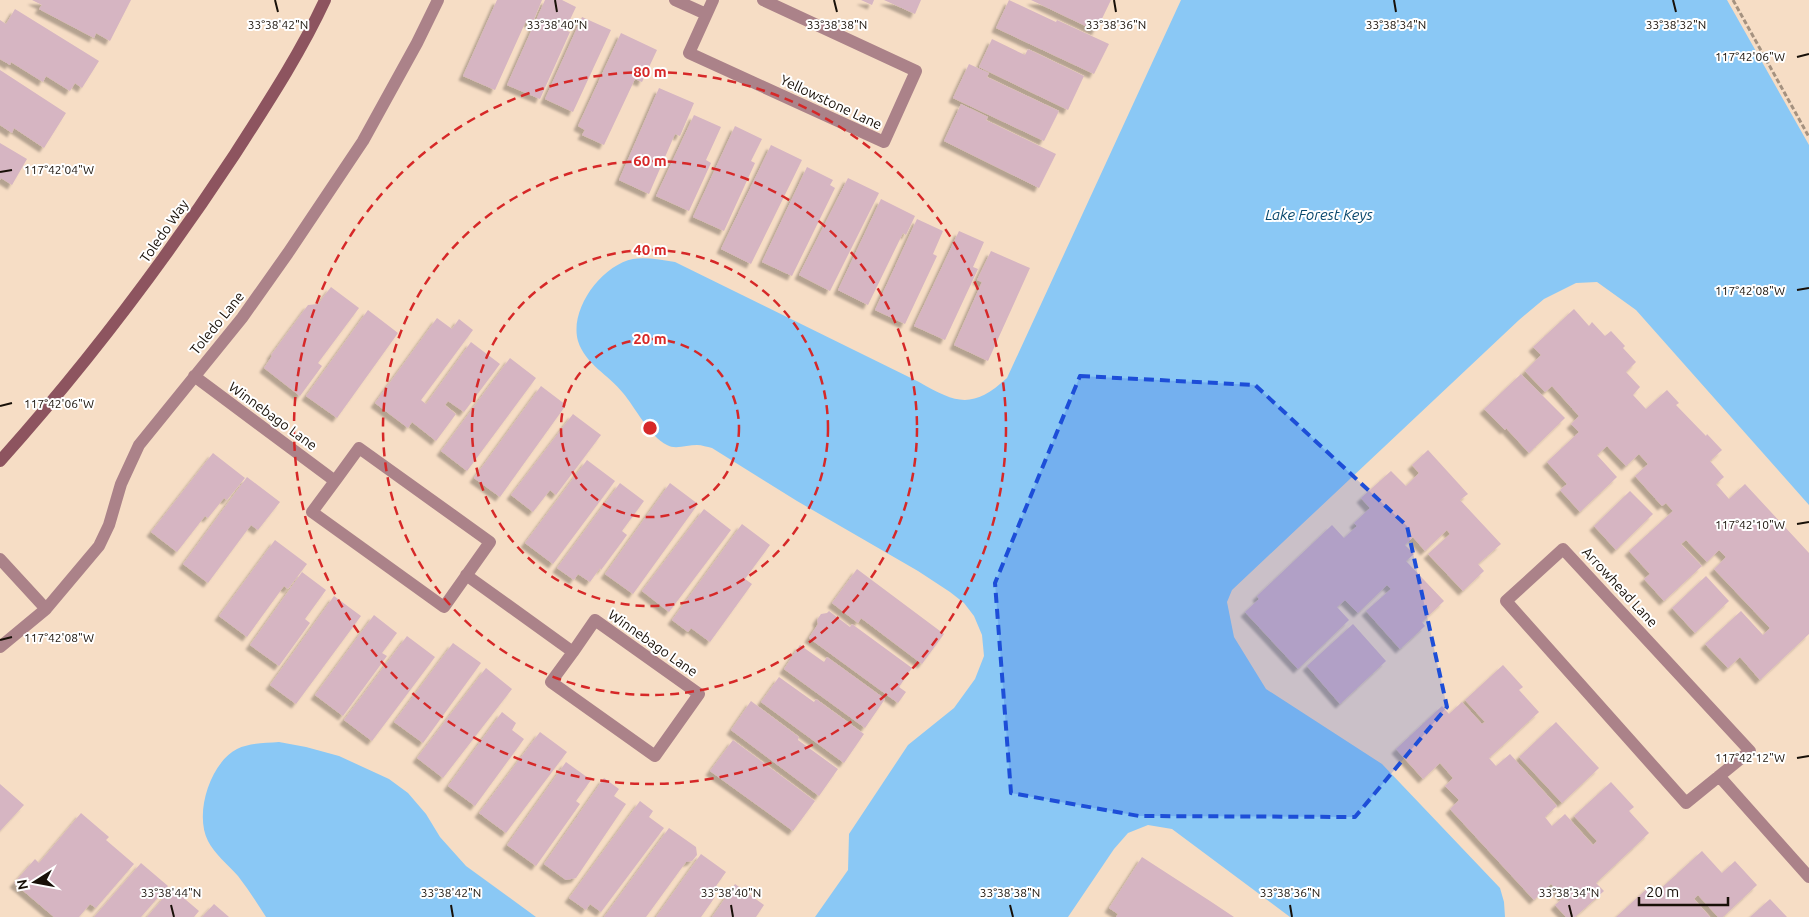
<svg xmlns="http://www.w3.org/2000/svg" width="1809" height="917" font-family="Ubuntu,sans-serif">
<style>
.water{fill:#8ac8f5}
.building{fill:#d6b5c2;filter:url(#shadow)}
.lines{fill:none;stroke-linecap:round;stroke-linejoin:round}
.path{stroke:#a59280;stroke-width:3;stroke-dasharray:5 2.5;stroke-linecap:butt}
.street{stroke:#ab8289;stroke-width:12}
.secondary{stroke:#8d545f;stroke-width:12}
.marked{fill:#1d4ed8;fill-opacity:0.2;stroke:#1d4ed8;stroke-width:4;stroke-dasharray:10 6;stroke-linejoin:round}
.ticks{fill:none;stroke:#181008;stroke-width:2}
.ring{fill:none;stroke:#d62828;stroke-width:2.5;stroke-dasharray:9 6}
.labels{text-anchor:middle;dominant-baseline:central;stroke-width:4;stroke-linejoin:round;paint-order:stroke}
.street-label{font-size:14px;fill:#181008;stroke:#fff}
.water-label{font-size:15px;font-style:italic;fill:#09486d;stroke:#fff}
.ticks-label{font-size:12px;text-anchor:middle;fill:#181008;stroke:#fff;stroke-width:4;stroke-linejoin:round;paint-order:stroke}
.centre{fill:#d62828;stroke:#fff;stroke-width:2.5}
.ring-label{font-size:15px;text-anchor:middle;font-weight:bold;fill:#d62828;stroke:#fff;stroke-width:4;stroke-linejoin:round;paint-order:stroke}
</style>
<defs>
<filter id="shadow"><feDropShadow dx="-4.5" dy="4.5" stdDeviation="1" flood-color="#0004"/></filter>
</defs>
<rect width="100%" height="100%" fill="#f6ddc5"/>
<path class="water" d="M1181,0H1727L1809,145V505L1636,310L1597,282L1576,283L1544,299L1519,320L1232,590L1227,602L1234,637L1266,689L1382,764L1500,888L1504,902L1505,917H1290L1172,829L1148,825L1128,833L1114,849L1068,917H815L848,870L849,834L908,745L954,708L975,679L984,656L982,635L974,616L964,603L950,592L918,571L797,501L712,448C707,447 702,445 697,445C687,445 675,450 667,445C650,437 635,407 623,393C609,375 585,364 578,341C569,309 602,265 633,259C646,257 662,260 675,262L919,382C957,404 973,409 1007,378Z
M279,742L306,747L339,756L389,779L408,793L426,814L440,837L466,866L536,917H266C257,903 248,889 238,876C228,865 214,853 208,841C194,814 210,763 237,749C249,743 265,743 279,742Z"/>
<path class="building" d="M32,0H131L110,41L96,33L94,38L39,9L42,5Z
M497,0H542L532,24L526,21L495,90L463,76Z
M545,0H562L576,7L565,30L570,32L540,99L507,85Z
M861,0H874L872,5Z
M884,0H921L915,14Z
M1009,0L1056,22L1057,20L1109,44L1094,74L996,28Z
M1031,0H1111L1096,31Z
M15,9L99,61L82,88L75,83L70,91L46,76L43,82L11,62L10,65L0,59V20L6,24Z
M582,17L611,30L573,112L545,99Z
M621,33L657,50L642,82L635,79L604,145L582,135L585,130L578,126Z
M992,39L1025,55L1028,49L1084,76L1068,110L979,67Z
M969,64L989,73L987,77L1059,111L1044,141L953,98Z
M0,70L66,113L44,148L14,128L12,133L0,125Z
M659,88L694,103L680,136L675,134L649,194L619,180Z
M961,104L988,117L986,120L1056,154L1039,188L944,141Z
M694,115L721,127L706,160L711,163L689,211L656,196Z
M735,126L762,139L751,161L755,163L724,231L693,217Z
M0,143L27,159L12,185L1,178L0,180Z
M771,145L802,160L751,264L721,249Z
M807,167L833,180L830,185L835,188L792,276L762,262Z
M848,178L879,193L830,291L799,275Z
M881,199L915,216L906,235L903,233L868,305L838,290Z
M917,219L943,231L933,254L937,256L905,324L875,310Z
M959,231L984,242L973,267L978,269L945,340L914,326Z
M991,251L1030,268L988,361L954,345L982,282L977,280Z
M331,287L359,308L318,363L322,366L300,396L264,368L272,356L271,355L308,305L318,304Z
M1574,309L1589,326L1592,322L1605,336L1611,331L1625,346L1623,348L1636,362L1626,372L1640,387L1633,395L1646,409L1667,390L1679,403L1676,405L1706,436L1707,434L1722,450L1710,461L1724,477L1716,484L1729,499L1745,484L1809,553V634L1760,680L1740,657L1728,668L1705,644L1741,611L1763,635L1770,628L1714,569L1726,557L1719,550L1707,562L1686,540L1681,544L1702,566L1664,601L1644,579L1650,574L1629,551L1673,511L1666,503L1662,506L1635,476L1648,464L1639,454L1626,466L1607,446L1597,455L1617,477L1580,512L1560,490L1567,484L1547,462L1579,432L1571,424L1579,416L1552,386L1545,392L1525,371L1541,355L1533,347Z
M368,310L398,333L337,418L306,396Z
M437,318L452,329L459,319L473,330L421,400L426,404L471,342L500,364L464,412L448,401L445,405L456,414L436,441L412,422L408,428L375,403Z
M510,358L536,378L467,471L441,451Z
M1521,374L1565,418L1529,453L1506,428L1505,430L1484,409Z
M541,386L566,405L500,497L474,478Z
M573,414L601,435L556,495L550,490L533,512L511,495Z
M1428,450L1468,494L1460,500L1501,544L1478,564L1484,571L1463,591L1428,554L1450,534L1447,530L1425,551L1413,537L1405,545L1414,554L1406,561L1444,601L1422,622L1425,626L1400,649L1366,611L1391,589L1387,585L1358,613L1345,600L1337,607L1349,620L1298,669L1245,612L1259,599L1257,596L1332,525L1344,538L1357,526L1354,523L1370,508L1361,498L1391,471L1406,486L1419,473L1412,465Z
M213,453L245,478L227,500L224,498L208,518L205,516L177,552L151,532Z
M587,460L615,481L553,564L525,543Z
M247,477L280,502L258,530L251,525L208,583L183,564Z
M620,483L644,501L622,531L627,535L601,570L600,568L590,582L578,574L574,580L557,568Z
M670,483L698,504L633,594L605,574Z
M1630,491L1653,514L1616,550L1594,526Z
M704,509L731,530L669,612L642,591Z
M742,524L770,545L745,579L752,584L710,642L691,628L688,632L672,620Z
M275,540L307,564L288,589L284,586L247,637L219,616Z
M857,569L944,634L922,664L861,618L858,623L832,603Z
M302,572L326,590L305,619L310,623L279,666L250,645Z
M1706,576L1729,601L1695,633L1672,608Z
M334,596L361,616L296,704L270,685Z
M829,611L850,627L852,624L912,668L899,687L906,692L898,703L809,638L818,624L817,620L821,614L827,613Z
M374,615L397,633L382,653L387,656L343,716L315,695Z
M1353,624L1386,661L1340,704L1307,666Z
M407,636L435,657L372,741L344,720Z
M453,643L481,663L423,743L394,722Z
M800,645L824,662L827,657L885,699L865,728L784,669Z
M1503,665L1523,687L1519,690L1539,712L1489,758L1496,766L1510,754L1557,806L1545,817L1552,826L1565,814L1593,845L1597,841L1574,816L1611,782L1634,807L1629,811L1649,833L1596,883L1604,891L1575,917H1566L1555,905L1564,897L1551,884L1534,900L1450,809L1459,800L1445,786L1453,778L1440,763L1423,779L1396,749L1442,706L1449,714L1462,702L1482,724L1485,722L1465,700Z
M486,668L512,689L443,778L417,758Z
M779,677L814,702L816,699L864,734L844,763L761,702Z
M751,701L799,737L798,740L838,769L819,796L731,730Z
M502,712L516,723L512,730L524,739L475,806L448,786Z
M1556,722L1599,768L1562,803L1519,757Z
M540,732L567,752L506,833L479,813Z
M733,740L815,801L793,831L710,771Z
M566,762L591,780L576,801L580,804L536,866L507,845Z
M604,778L619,789L614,796L626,804L576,878L566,880L544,864Z
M0,784L24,805L0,831Z
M640,801L653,811L649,817L664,828L601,912L590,904L586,910L569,898Z
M81,813L109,837L106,840L134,864L96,908L90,904L79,917H54L14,883L35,859L39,863Z
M669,828L696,847L697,855L692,861L686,862L646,917H604Z
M1702,851L1722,873L1735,861L1757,885L1723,917H1718L1698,895L1694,899L1710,917H1616L1651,885L1657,892Z
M701,854L726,872L711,893L715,897L701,917H656Z
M1142,857L1210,901L1234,917H1116L1118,914L1109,908Z
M141,863L168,886L141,917H94Z
M735,884L764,905L756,917H712Z
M172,888L199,911L194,917H147Z
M1770,899L1787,917H1750Z
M214,904L229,917H202Z"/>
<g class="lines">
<path class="path" d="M1733,0L1809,137"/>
<path class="street" d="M675,0L706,14
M713,0L689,53L884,142L916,71L763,0
M194,376L335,481L312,512L444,607L490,542L359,448L335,481
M1563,549L1750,751L1686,803L1506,601Z
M0,559L46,609
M466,575L573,652L551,682L655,756L699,694L595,620L573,652
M0,647L46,609L99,546L109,525L121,484L139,445L242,318L288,253L363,141L417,43L438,0
M1719,776L1809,877"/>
<path class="secondary" d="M0,461C86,365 164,262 235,154C267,104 300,54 325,0"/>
</g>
<path class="marked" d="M1080,376L1255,385L1407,526L1447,707L1355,817L1139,816L1011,793L995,583Z"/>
<path class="ticks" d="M275,0L278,12M555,0L557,12M834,0L837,12M1114,0L1116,12M1394,0L1396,12M1673,0L1676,12M1797,57L1809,54M0,172L12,170M1797,290L1809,288M0,406L12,403M1797,524L1809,522M0,640L12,637M1797,758L1809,756M171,905L174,917M451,905L453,917M731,905L733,917M1010,905L1013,917M1290,905L1292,917M1569,905L1572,917"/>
<g class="ring">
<circle cx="650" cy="428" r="89"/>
<circle cx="650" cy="428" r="178"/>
<circle cx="650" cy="428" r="267"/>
<circle cx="650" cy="428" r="356"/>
</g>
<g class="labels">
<g class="street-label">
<text transform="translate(831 102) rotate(25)">Yellowstone Lane</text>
<text transform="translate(164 231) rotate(-55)">Toledo Way</text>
<text transform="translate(217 323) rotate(-51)">Toledo Lane</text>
<text transform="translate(273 416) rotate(36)">Winnebago Lane</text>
<text transform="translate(1620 587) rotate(47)">Arrowhead Lane</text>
<text transform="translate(653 643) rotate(35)">Winnebago Lane</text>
</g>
<g class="water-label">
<text x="1319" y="214">Lake Forest Keys</text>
</g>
</g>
<g class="ticks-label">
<text x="278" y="29">33°38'42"N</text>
<text x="557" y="29">33°38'40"N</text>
<text x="837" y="29">33°38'38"N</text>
<text x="1116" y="29">33°38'36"N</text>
<text x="1396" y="29">33°38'34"N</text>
<text x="1676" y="29">33°38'32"N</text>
<text x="1750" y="61">117°42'06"W</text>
<text x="59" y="174">117°42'04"W</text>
<text x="1750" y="295">117°42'08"W</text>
<text x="59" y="408">117°42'06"W</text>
<text x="1750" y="529">117°42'10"W</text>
<text x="59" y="642">117°42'08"W</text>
<text x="1750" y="762">117°42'12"W</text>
<text x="171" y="897">33°38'44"N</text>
<text x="451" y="897">33°38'42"N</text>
<text x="731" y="897">33°38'40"N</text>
<text x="1010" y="897">33°38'38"N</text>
<text x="1290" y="897">33°38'36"N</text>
<text x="1569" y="897">33°38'34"N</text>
</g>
<circle cx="650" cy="428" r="8" class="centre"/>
<g class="ring-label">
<text x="650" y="77">80 m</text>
<text x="650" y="166">60 m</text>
<text x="650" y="255">40 m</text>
<text x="650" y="344">20 m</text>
</g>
<g transform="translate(35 882) rotate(259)" stroke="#ffffff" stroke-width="4" paint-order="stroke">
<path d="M0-4L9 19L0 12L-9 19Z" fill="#181008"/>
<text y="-8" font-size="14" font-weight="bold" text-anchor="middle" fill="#181008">N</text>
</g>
<path d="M1639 897v8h89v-8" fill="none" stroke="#181008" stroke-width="2.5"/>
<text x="1646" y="897" font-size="15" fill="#181008" stroke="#ffffff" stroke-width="4" paint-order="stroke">20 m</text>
</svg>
